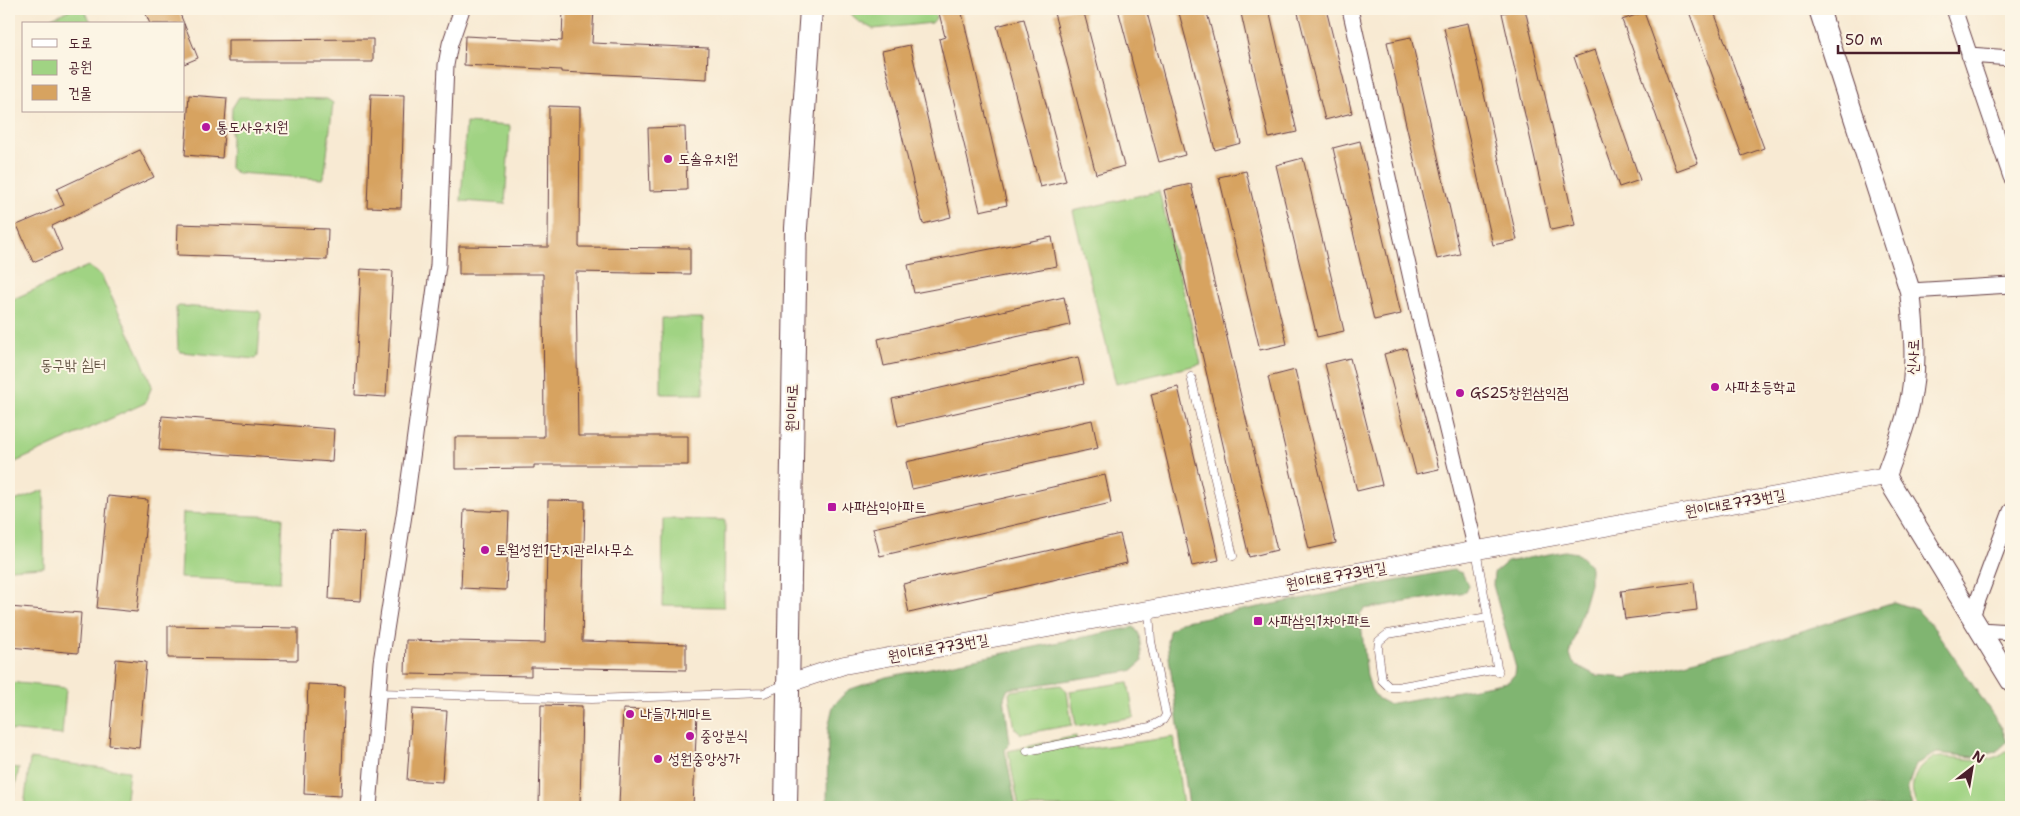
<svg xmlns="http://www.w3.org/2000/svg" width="2020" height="816" font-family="'Shantell Sans','Poor Story',sans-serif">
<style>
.green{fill:#a0d383;stroke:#757957}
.forest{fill:#80b571;stroke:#656a4e}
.building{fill:#d7a360}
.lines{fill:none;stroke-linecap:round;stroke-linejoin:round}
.service-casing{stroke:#643d44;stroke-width:9}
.minor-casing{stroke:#643d44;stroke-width:17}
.tertiary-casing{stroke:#643d44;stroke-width:19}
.secondary-casing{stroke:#643d44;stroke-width:22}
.primary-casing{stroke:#643d44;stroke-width:24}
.service{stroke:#fff;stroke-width:8}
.minor{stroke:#fff;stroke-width:15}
.tertiary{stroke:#fff;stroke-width:18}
.secondary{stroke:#fff;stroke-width:20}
.primary{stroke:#fff;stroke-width:22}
.poi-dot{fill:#b5179e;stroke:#fcf5e5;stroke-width:2}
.labels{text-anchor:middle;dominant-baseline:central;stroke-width:4;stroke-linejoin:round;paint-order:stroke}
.poi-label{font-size:15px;fill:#4a1f2b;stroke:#fcf5e5;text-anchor:start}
.street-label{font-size:15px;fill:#4a1f2b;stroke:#fcf5e5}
.park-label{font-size:15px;fill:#645545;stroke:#fcf5e5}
</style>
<rect width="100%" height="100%" fill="#fcf5e5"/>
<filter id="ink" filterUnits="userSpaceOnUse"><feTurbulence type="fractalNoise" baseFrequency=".02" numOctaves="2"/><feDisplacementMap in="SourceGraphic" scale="10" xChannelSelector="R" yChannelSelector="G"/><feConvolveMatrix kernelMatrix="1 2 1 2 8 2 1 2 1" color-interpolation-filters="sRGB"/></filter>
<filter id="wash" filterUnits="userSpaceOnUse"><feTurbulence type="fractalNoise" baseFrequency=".0096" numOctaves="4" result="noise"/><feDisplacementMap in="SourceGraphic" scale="20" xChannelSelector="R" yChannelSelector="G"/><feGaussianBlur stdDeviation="1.12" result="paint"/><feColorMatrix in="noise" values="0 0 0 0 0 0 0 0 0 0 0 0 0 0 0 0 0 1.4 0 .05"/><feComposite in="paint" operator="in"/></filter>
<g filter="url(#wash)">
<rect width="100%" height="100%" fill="#f8ead3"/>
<path class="green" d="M71,9H84L92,24H39Z
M848,9H934L936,18L932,23L873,29L856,20Z
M239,97L327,99L333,103L325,172L322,179L237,173L230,168L232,108Z
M466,123L510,126L505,204L461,201Z
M1159,191L1201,364L1116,384L1073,211Z
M88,266L101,275L141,358L152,386L145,403L9,465V301Z
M179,306L259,311L261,314L258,356L256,359L181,352L178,348L176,308Z
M661,318H703V394H661Z
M44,490V567L9,569V503Z
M183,513L283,517L280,582L180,578Z
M663,519L725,520L724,607L662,606Z
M9,682L66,688L62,735L9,730Z
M1128,682L1134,717L1076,726L1070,691Z
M1061,685L1067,692L1072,725L1021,734L1015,729L1009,694L1011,691Z
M1076,736L1078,750L1174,737L1183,807H1019L1008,751Z
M2006,751L2011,752V807H1917C1915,801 1911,791 1913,784C1915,771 1927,757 1942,757C1964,757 1987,766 2006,751Z
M30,759L129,771L125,807H24Z
M9,767L19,768L11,807H9Z"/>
<path class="forest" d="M1565,551L1577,553L1590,565V584L1570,654L1573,663L1595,675L1627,678L1769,641L1894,602L1917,610L1934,628L2002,728L2007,742L1996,752L1974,757L1937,753L1916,764L1907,789L1912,807H1189L1167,642L1169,631L1180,622L1453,570L1462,573L1469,586L1466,592L1364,609L1360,614L1367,676L1371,689L1377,698L1388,704L1508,682L1515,674L1516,668L1493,585L1494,573L1507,562Z
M1134,627L1139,634L1142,662L1131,671L1008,689L1004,697L1010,743L1005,750L1016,807H827L828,728L833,706L848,690L886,677Z"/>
<g id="blocks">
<path class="building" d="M144,9H178L198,58L184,64V24H150Z
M563,9H594L592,43L708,48L707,79L561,72V70L464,65L465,36L562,41Z
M938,9H961L1007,205L980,211L939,39L945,37Z
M1071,9H1083L1124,166L1096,174L1054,13Z
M1118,9H1146L1185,155L1159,162Z
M1178,9H1206L1241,143L1215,150Z
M1240,9H1269L1297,132L1269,138Z
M1297,9H1326L1352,113L1325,120Z
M1522,9H1525L1575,225L1551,230L1502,13Z
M1688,9H1713L1764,148L1742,156Z
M1644,12L1698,163L1676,171L1622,20Z
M1024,19L1066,181L1040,187L997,26Z
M1468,23L1517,240L1493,245L1444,28Z
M1411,37L1460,254L1437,259L1387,42Z
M373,39V62H228V40Z
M910,45L951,217L923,224L882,51Z
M1595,50L1640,180L1619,187L1574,57Z
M371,94L404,95L401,208L367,207Z
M189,95L227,98L222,158L185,155Z
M549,106L580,107L579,247L690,248V274L576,272L578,436H688V465H534V468L455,469V437H544L543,274H459V246L548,247Z
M685,127L687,190L650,191L648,128Z
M1360,141L1401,314L1374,320L1333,148Z
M140,150L154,177L52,226L62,250L33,262L17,225L64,205L57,189Z
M1303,158L1344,331L1317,337L1276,165Z
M1246,171L1287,344L1260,350L1219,177Z
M1191,184L1277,550L1249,557L1164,190Z
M178,224L328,229L327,260L177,255Z
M1052,237L1057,266L914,293L908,265Z
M361,269L393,271L386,397L355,395Z
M1064,297L1070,325L884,366L878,339Z
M1406,348L1439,469L1416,474L1384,354Z
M1078,357L1084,384L898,426L892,399Z
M1350,358L1382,485L1357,491L1325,364Z
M1295,370L1336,543L1309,549L1268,377Z
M1178,387L1219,560L1192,566L1151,394Z
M162,416L334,429L332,462L159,450Z
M1092,420L1098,448L912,489L906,462Z
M1105,475L1111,503L880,556L873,528Z
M108,496L148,500L137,612L97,608Z
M548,500L585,501L582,641L686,644V670L531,667V676L405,674L406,640L545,643Z
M464,510L509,512L506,590L461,588Z
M332,531L365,533L361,601L329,599Z
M1120,534L1127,563L909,613L903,584Z
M1694,582L1697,610L1625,619L1621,591Z
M9,607L81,613L78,653L9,647Z
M168,626L298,628V660L168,658Z
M116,659L146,662L139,748L109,745Z
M308,684L345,686L341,796L304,794Z
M541,705L582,706L580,807H539Z
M412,709L447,711L442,782L407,780Z
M623,709L697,712L693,807L619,806Z"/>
</g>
</g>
<g filter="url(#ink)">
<use href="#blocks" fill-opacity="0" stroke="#643d44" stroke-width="1"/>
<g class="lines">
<defs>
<path id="service" d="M1191,377L1233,556
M1476,550L1498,672
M1488,617L1388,634L1379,641L1378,649L1382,680L1389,687H1397L1498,669
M378,693L592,699L764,693L786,684
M1027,751L1150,727L1163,720L1166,715L1151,641L1149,610"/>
<path id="minor" d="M1350,9L1422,327L1476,550
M1954,9L2011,177
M1969,55L2011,58
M1910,291L2011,285
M1972,616L2011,511
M1980,630L2011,632
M369,807L381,662L406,502L438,265L446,65L450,44L462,9"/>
<path id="tertiary" d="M789,683L844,665L1886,476"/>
<path id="secondary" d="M1819,9L1910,291C1914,329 1918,369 1909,406C1904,430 1894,453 1886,476L2011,681"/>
<path id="primary" d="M786,807L796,228L811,9"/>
</defs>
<use href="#service" class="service-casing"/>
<use href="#minor" class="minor-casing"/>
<use href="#tertiary" class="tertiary-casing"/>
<use href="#secondary" class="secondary-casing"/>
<use href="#primary" class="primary-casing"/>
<use href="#service" class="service"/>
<use href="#minor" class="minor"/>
<use href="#tertiary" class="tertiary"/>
<use href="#secondary" class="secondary"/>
<use href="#primary" class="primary"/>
</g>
</g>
<g class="poi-dot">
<circle cx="206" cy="127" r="5"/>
<circle cx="668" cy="159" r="5"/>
<circle cx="1715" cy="387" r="5"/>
<circle cx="1460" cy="393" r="5"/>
<rect x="827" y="502" width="10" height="10" rx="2.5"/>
<circle cx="485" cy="550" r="5"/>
<rect x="1253" y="616" width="10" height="10" rx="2.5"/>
<circle cx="630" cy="714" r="5"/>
<circle cx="690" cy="736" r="5"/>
<circle cx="658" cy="759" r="5"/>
</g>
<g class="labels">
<g class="poi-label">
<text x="216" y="127">통도사유치원</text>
<text x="678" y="159">도솔유치원</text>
<text x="1725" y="387">사파초등학교</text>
<text x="1470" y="393">GS25창원삼익점</text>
<text x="842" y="507">사파삼익아파트</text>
<text x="495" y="550">토월성원1단지관리사무소</text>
<text x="1268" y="621">사파삼익1차아파트</text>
<text x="640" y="714">나들가게마트</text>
<text x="700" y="736">중앙분식</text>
<text x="668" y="759">성원중앙상가</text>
</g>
<g class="street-label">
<text transform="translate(1913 357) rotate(-88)">신사로</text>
<text transform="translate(792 408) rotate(-89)">원이대로</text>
<text transform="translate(1735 503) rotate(-10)">원이대로773번길</text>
<text transform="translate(1336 576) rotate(-10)">원이대로773번길</text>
<text transform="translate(938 648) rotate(-10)">원이대로773번길</text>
</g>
<g class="park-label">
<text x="73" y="365">동구밖 쉼터</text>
</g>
</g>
<rect width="2020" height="816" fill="none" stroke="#fcf5e5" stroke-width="30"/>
<rect x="22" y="22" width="162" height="90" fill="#fcf5e5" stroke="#b59f9b"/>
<rect x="32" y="39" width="25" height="8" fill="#ffffff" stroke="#b59f9b"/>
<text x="68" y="48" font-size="15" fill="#4a1f2b">도로</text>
<rect x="32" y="60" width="25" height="15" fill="#a0d383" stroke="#b59f9b"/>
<text x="68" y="72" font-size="15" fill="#4a1f2b">공원</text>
<rect x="32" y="85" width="25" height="15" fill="#d7a360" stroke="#b59f9b"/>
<text x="68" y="98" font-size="15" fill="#4a1f2b">건물</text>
<g transform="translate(1972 768) rotate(31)" stroke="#fcf5e5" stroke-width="4" paint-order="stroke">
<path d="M0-4L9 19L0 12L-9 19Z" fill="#4a1f2b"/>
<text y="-8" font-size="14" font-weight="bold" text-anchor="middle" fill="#4a1f2b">N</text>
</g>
<path d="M1838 45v8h121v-8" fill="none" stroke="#4a1f2b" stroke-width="2.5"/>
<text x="1845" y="45" font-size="15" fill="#4a1f2b" stroke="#fcf5e5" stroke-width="4" paint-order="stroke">50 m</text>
</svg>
